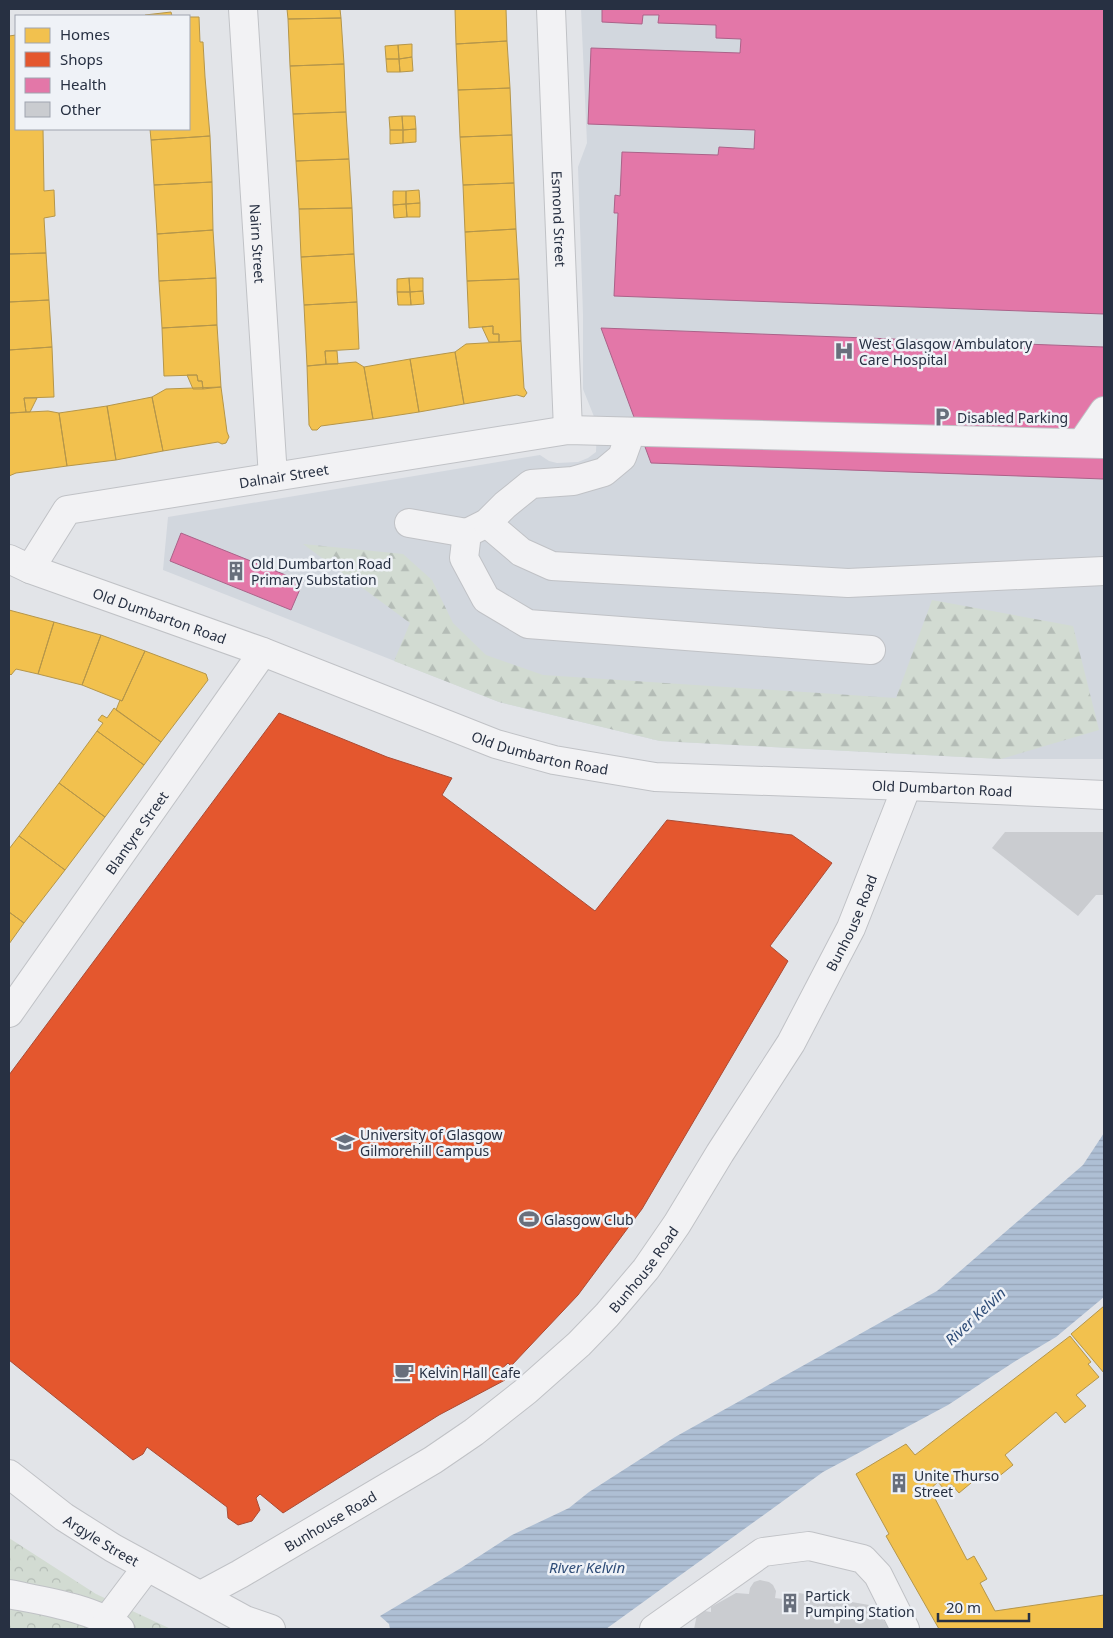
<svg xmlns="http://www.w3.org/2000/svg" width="1113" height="1638" font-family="'Noto Sans',sans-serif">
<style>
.built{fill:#d2d7de}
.forest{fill:url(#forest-firs)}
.park{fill:url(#park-crowns)}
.water{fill:url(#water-rules)}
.homes{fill:#f2c14e;stroke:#b5964a}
.shops{fill:#e4572e;stroke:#ab4b34}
.health{fill:#e377a8;stroke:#ab6289}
.building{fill:#caccd0}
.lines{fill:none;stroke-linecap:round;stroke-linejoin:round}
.minor-casing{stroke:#c0c2c6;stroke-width:30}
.minor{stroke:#f2f2f4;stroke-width:28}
.labels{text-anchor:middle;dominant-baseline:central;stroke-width:5;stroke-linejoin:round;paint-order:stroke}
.street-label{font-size:14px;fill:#273042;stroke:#eff2f7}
.poi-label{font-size:14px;fill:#273042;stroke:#eff2f7;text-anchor:start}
.water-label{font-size:15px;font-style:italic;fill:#2f4d78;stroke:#eff2f7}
</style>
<defs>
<pattern id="forest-firs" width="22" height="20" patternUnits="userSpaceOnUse" patternTransform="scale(1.25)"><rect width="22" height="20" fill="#d2dbd2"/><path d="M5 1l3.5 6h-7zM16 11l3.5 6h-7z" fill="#b4bcb6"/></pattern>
<pattern id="park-crowns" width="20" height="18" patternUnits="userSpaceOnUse" patternTransform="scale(1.25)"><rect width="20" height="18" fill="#d2dbd2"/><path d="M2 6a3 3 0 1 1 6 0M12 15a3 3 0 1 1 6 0" fill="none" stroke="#b4bcb6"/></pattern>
<pattern id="water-rules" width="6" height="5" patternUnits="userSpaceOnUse" patternTransform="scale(1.25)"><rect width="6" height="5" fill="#aebfd4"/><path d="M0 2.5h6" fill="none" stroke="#96a4b7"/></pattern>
</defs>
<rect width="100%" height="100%" fill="#e2e4e8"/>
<path class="built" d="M581,9H1104V759H1001L660,741L499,702L163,570L168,517L540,455L549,461L557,463L578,462L588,458L596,452L597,424L583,389V314L578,167L587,143Z"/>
<path class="forest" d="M303,544L403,554L432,580L453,623L486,655L543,675L896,698L932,600L1073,626L1099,730L1001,759L660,741L499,702L394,661L410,623Z"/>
<path class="park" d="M9,1538L96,1594L171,1629H9Z"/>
<path class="water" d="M1104,1133V1297L1056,1337L1014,1362L948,1405L823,1472L606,1629H390L389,1624L380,1616L461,1568L512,1535L569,1508L589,1492L675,1437L937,1291L1083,1165Z"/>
<path class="homes" d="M287,9H340L341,18L288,19Z
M455,9H506L507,41L456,44Z
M171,12L172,16H145V15Z
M189,17H199L200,42H203L205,77L210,136L151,140L150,129H189Z
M341,18L344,64L290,66L288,19Z
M16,35V129H43L44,191L54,190L55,216L44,218L46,253L9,254V36Z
M507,41L510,88L458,90L456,44Z
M412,44V57L399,59L398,45Z
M398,45L399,59H386L385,46Z
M412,57L413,71L400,72L399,59Z
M386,59H399L400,72H387Z
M344,64L346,112L293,114L290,66Z
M510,88L512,135L460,137L458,90Z
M346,112L349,159L296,161L293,114Z
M402,116H415L416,129L403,130Z
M402,116L403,130H390L389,117Z
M416,129V142L403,143V130Z
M390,130H403V143L390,144Z
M512,135L514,183L463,185L460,137Z
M210,136L212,182L154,185L151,140Z
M349,159L352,208L299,209L296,161Z
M212,182L213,230L157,234L154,185Z
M514,183L516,229L465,232L463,185Z
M419,190L420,203L406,204V191Z
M393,191H406V204L393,205Z
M420,203V217H407L406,204Z
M406,204L407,217L394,218L393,205Z
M352,208L354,254L301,257L299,209Z
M516,229L519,279L467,281L465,232Z
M213,230L216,278L159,281L157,234Z
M46,253L49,300L9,302V254Z
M354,254L357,302L304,305L301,257Z
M216,278L217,325L162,328L159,281Z
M409,278L410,292H397V279Z
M409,278H423V291L410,292Z
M519,279L521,341L499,342V334H493V326L469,328L467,281Z
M423,291L424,304L411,305L410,292Z
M397,292H410L411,305H398Z
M49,300L52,347L9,350V302Z
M357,302L359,349L325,351L326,364L307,366L304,305Z
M217,325L221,387L203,389L202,381H198L197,375L164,376L162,328Z
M493,326V334H499V342H489L482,327Z
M521,341L524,388L527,393L524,397L517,395L464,404L455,352L466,344Z
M52,347L54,397L24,398L26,412L9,413V350Z
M325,351H337L338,364H326Z
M455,352L464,404L419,412L410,359Z
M410,359L419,412L373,419L364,367Z
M356,362L364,367L373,419L321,426L317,430H312L309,425L307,366Z
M187,375H197L198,381H202L203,389H193Z
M221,387L227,432L229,437L226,443L222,444L218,442L163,451L152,397L166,389Z
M152,397L163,451L116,460L107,406Z
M24,398H37L30,412H26Z
M107,406L116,460L67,466L59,413Z
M48,411L59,413L67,466L16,473L9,476V413Z
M9,610L54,622L38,674L16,669L11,675L9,673Z
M54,622L101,635L82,685L38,674Z
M101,635L145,651L122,701L82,685Z
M145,651L206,674L208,680L161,742L116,710L120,700L122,701Z
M114,708L161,742L144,765L97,731L103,723L98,720L102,715L107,718Z
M97,731L144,765L105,817L59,783Z
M59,783L105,817L65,870L19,836Z
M19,836L65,870L24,923L9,912V849Z
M9,912L24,923L9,944Z
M1104,1306V1373L1071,1334Z
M1070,1336L1091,1362L1088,1364L1099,1377L1076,1395L1086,1406L1065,1423L1056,1412L1005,1455L1013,1465L992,1482L983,1473L959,1493L951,1484L944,1489L938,1482L930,1489L967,1560L974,1556L987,1579L980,1583L995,1611L1104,1595V1629H939L886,1536L889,1534L856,1474L906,1444L915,1455Z"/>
<path class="shops" d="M279,713L387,757L452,778L442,795L595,911L667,820L792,835L832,863L770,946L788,961L642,1209L578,1295L511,1366L508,1363L497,1373L505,1380L439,1415L283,1513L260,1494L256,1498L260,1510L252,1521L238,1525L228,1518L227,1507L147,1447L143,1454L133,1460L9,1360V1075Z"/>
<path class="health" d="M602,9H1104V314L614,296L618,213H614L615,195L620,196L622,152L718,155L719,147L754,149L755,130L588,124L591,48L740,53L741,39L716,38V25L658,23L659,15H643L642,24L602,22Z
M601,328L1104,347V479L651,463Z
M181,533L303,582L291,610L170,561Z"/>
<path class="building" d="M1005,832H1104V895H1096L1078,916L992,848Z
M760,1580L769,1582L773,1585L776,1591L775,1598L798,1601L799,1593L875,1606L889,1629H694L698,1610L711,1612V1607L736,1593L749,1594L750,1588L754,1582Z"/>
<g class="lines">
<defs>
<g id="minor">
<path id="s1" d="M243,9L273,477"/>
<path id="s2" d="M551,9L568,430"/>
<path d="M631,432L622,457L604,472L573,481L531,484L505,505L487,523L467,533L464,558L486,599L528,624L871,650"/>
<path d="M1082,443L1104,411"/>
<path d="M409,523L467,533"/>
<path d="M487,523L521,552L552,566L848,583L1104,571"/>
<path id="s3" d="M9,559L30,569L263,652L496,744L554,760L655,777L907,786L1104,795"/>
<path id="s4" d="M30,569L67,510L568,430L1104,444"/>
<path id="s5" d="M9,1013L263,652"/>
<path id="s6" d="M9,1474L64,1517L113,1548L245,1620L271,1629"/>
<path d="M9,1594C42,1601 93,1608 120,1629"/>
<path id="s7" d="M201,1595L240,1574L433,1460L474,1432L526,1391L579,1344L607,1315L646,1269L677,1224L720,1153L791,1043L851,928L907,786"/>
<path d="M107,1620L147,1567"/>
<path d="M654,1629L763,1552L809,1546L863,1559L878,1575L905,1629"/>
</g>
</defs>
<use href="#minor" class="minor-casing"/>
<use href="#minor" class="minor"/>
</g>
<defs>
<symbol id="hospital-bare" viewBox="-9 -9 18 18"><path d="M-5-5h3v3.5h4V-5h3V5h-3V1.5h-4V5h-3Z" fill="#686f7c" stroke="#eff2f7" stroke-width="2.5" paint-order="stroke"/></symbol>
<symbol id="parking-bare" viewBox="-9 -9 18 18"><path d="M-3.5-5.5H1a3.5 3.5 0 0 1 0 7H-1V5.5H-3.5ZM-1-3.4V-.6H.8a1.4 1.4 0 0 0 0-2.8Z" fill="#686f7c" stroke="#eff2f7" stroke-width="2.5" paint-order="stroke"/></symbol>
<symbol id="building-bare" viewBox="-9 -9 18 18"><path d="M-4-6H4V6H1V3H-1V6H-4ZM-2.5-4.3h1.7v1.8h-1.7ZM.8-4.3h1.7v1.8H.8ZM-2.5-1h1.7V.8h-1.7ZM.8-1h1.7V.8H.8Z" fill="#686f7c" stroke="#eff2f7" stroke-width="2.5" paint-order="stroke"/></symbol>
<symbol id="university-bare" viewBox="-9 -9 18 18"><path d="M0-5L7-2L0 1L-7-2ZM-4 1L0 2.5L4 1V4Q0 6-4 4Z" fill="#686f7c" stroke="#eff2f7" stroke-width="2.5" paint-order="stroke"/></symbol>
<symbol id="stadium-bare" viewBox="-9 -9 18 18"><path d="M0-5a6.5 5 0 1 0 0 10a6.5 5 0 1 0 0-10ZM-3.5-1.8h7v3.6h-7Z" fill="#686f7c" stroke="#eff2f7" stroke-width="2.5" paint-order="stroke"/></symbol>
<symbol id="cafe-bare" viewBox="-9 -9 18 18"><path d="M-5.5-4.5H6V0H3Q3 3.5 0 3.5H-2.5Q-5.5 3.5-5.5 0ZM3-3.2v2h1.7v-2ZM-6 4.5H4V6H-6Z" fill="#686f7c" stroke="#eff2f7" stroke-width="2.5" paint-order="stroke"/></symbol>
</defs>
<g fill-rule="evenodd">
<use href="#hospital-bare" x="830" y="337" width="28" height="28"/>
<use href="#parking-bare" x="928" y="403" width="28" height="28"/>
<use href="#building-bare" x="222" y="557" width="28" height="28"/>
<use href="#university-bare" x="331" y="1128" width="28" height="28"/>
<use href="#stadium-bare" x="515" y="1205" width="28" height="28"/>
<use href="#cafe-bare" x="390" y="1358" width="28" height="28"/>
<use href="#building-bare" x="885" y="1469" width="28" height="28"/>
<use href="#building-bare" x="776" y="1589" width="28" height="28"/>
</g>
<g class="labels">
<g class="street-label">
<text stroke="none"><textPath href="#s2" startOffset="210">Esmond Street</textPath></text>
<text stroke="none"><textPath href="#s1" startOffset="235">Nairn Street</textPath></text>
<text stroke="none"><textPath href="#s4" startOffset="289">Dalnair Street</textPath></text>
<text stroke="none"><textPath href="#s3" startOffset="161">Old Dumbarton Road</textPath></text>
<text stroke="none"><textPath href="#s3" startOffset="566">Old Dumbarton Road</textPath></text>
<text stroke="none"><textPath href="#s3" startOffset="971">Old Dumbarton Road</textPath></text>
<text stroke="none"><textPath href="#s5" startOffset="221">Blantyre Street</textPath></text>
<text stroke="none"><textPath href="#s7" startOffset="959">Bunhouse Road</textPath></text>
<text stroke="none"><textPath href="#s7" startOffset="554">Bunhouse Road</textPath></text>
<text stroke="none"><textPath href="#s7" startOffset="149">Bunhouse Road</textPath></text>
<text stroke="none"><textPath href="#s6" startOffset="114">Argyle Street</textPath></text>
</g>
<g class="poi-label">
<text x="859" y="343">West Glasgow Ambulatory<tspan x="859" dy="16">Care Hospital</tspan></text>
<text x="957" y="417">Disabled Parking</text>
<text x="251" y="563">Old Dumbarton Road<tspan x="251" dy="16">Primary Substation</tspan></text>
<text x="360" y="1134">University of Glasgow<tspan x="360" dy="16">Gilmorehill Campus</tspan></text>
<text x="544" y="1219">Glasgow Club</text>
<text x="419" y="1372">Kelvin Hall Cafe</text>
<text x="914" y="1475">Unite Thurso<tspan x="914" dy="16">Street</tspan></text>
<text x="805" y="1595">Partick<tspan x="805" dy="16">Pumping Station</tspan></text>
</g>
<g class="water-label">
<text transform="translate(975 1316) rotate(-43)">River Kelvin</text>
<text x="587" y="1567">River Kelvin</text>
</g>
</g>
<rect width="1113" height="1638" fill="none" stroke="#273042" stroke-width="20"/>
<rect x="15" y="15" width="175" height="115" fill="#eff2f7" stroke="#9fa4af"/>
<rect x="25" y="28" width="25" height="15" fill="#f2c14e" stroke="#9fa4af"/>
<text x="60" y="40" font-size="15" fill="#273042">Homes</text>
<rect x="25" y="52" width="25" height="15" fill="#e4572e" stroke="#9fa4af"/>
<text x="60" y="65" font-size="15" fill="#273042">Shops</text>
<rect x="25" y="78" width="25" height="15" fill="#e377a8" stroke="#9fa4af"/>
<text x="60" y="90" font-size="15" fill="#273042">Health</text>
<rect x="25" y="102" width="25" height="15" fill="#caccd0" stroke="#9fa4af"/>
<text x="60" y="115" font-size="15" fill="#273042">Other</text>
<path d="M938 1613v8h91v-8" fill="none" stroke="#273042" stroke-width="2.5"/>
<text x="946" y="1613" font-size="15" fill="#273042" stroke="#eff2f7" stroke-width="4" paint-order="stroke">20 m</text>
</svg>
